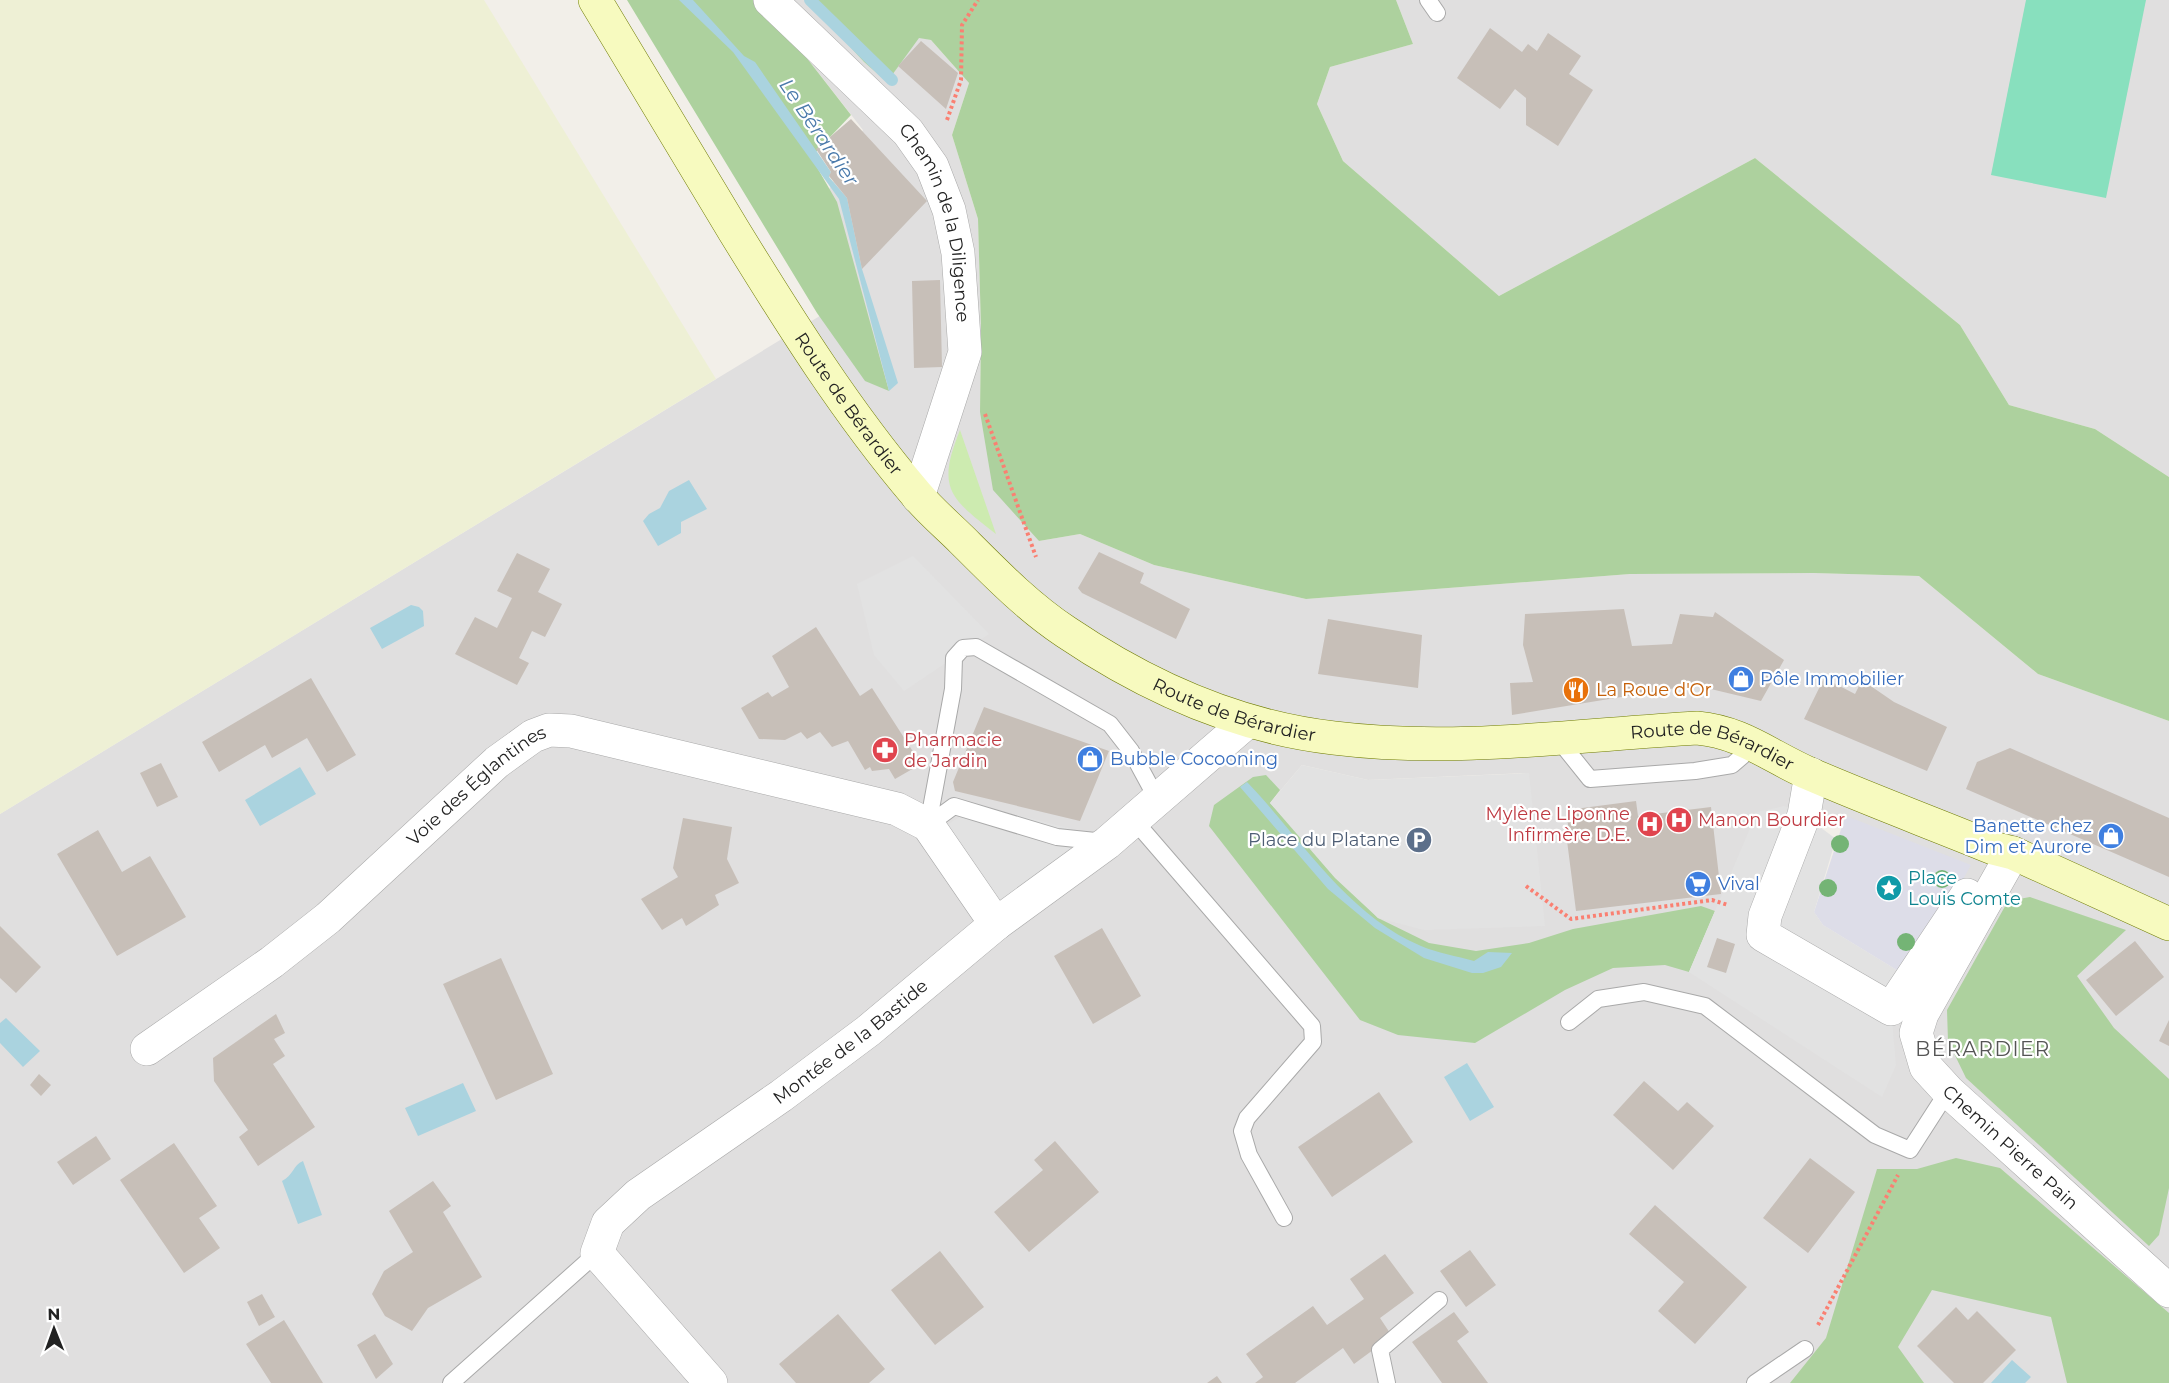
<svg xmlns="http://www.w3.org/2000/svg" width="2169" height="1383" font-family="Montserrat,sans-serif">
<style>
.residential{fill:#e0dfdf;fill-rule:evenodd}
.farmland{fill:#eef0d5}
.grass{fill:#cdebb0}
.forest{fill:#add19e}
.pitch{fill:#88e0be}
.parking{fill:#e2e2e2}
.plaza{fill:#dddde8}
.water{fill:#aad3df}
.lines{fill:none;stroke-linecap:round;stroke-linejoin:round}
.stream{stroke:#aad3df;stroke-width:12}
.building{fill:#c7bfb8}
.service-casing{stroke:#a9a9a9;stroke-width:18}
.minor-casing{stroke:#a9a9a9;stroke-width:34}
.secondary-casing{stroke:#707d05;stroke-width:34}
.path{stroke:#fa8072;stroke-width:4;stroke-dasharray:3 3;stroke-linecap:butt}
.service{stroke:#fff;stroke-width:16}
.minor{stroke:#fff;stroke-width:33}
.secondary{stroke:#f7fabf;stroke-width:33}
.tree{fill:#74b475}
.labels{text-anchor:middle;dominant-baseline:central;stroke-width:4.5;stroke-linejoin:round;paint-order:stroke}
.street-label{font-size:18px;fill:#222;stroke:#fff}
.shop-label{font-size:18px;fill:#366cbe;stroke:#fff;text-anchor:start}
.food-label{font-size:18px;fill:#c56008;stroke:#fff;text-anchor:start}
.health-label{font-size:18px;fill:#be3a42;stroke:#fff;text-anchor:start}
.service-label{font-size:18px;fill:#4e5e75;stroke:#fff;text-anchor:end}
.culture-label{font-size:18px;fill:#0d838f;stroke:#fff;text-anchor:start}
.water-label{font-size:20px;font-style:italic;fill:#4a7aab;stroke:#fff}
.neighbourhood-label{font-size:20px;letter-spacing:1.5px;fill:#555;stroke:#fff}
</style>
<rect width="100%" height="100%" fill="#f2efe9"/>
<path class="residential" d="M759,0H807L864,62L887,82L918,37L931,40L969,83L952,135L978,219L981,329L980,412L1039,541L1080,534L1154,565L1306,599L1630,574L1813,573L1919,576L2038,674L2169,721V1383H0V814L856,294L828,191L863,130L771,12ZM1302,765L1368,780L1528,773L1270,803ZM1804,815L1849,817L1900,972L1891,1009L1689,972L1715,911Z
M1396,0H2169V477L2095,429L2009,405L1960,325L1755,158L1499,296L1343,161L1317,104L1330,67L1413,44Z"/>
<path class="farmland" d="M0,0H484L716,379L0,814Z"/>
<path class="grass" d="M960,430L996,534C950,498 936,489 960,430Z"/>
<path class="forest" d="M627,0H755L771,12L851,115L811,157L837,202L889,391L865,381L817,313Z
M807,0H1396L1413,44L1330,67L1317,104L1343,161L1499,296L1755,158L1960,325L2009,405L2095,429L2169,477V721L2038,674L1919,576L1813,573L1630,574L1306,599L1154,565L1080,534L1039,541L993,490L980,412L981,329L978,219L952,135L969,83L931,40L919,38L887,82L864,62Z
M1266,775L1280,790L1270,803L1378,918L1429,943L1476,951L1529,943L1573,929L1701,906L1715,911L1689,972L1665,965L1613,968L1565,990L1475,1043L1398,1035L1360,1020L1209,826L1214,805L1253,777Z
M2030,897L2126,930L2077,976L2114,1028L2169,1079V1188L2159,1235L2149,1246L1966,1078L1948,1041L1947,1010L2008,901Z
M1956,1158L2000,1168L2169,1313V1383H2067L2051,1317L1932,1290L1898,1347L1924,1383H1790L1826,1338L1877,1169H1917Z"/>
<path class="pitch" d="M2026,0H2146L2106,198L1991,175Z"/>
<path class="parking" d="M913,556L989,634L904,691L874,655L857,584Z
M1302,765L1368,780L1529,773L1545,926L1424,930L1378,918L1335,878L1270,803Z
M978,805L1076,830L1087,842L1001,904L944,827Z
M1784,806L1804,815L1836,839L1814,912L1823,925L1900,972L1891,1009L1896,1065L1882,1097L1689,972L1757,812Z"/>
<path class="plaza" d="M1845,817H1849L1971,865L1911,972H1900L1823,925L1814,912Z"/>
<path class="water" d="M679,0H693L744,56L755,62L831,172L829,177L847,198L862,269L898,383L889,391L839,199L733,52Z
M689,480L707,509L681,522V533L658,546L643,521L649,514L660,508L669,491Z
M411,605L419,607L423,611L424,626L382,649L370,628Z
M300,767L316,794L260,826L245,800Z
M1247,782C1301,838 1346,914 1421,946C1437,953 1457,956 1474,961L1488,952L1512,953L1501,967L1483,973H1472L1424,958L1375,928L1328,889L1240,787Z
M6,1018L40,1051L23,1067L0,1043V1023Z
M1467,1063L1494,1107L1470,1121L1444,1077Z
M463,1083L476,1111L418,1136L405,1108Z
M303,1161L322,1215L298,1224L282,1181C293,1176 293,1165 303,1161Z
M2012,1360L2031,1377L2025,1383H1991Z"/>
<g class="lines">
<path class="stream" d="M810,0L892,80"/>
</g>
<path class="building" d="M1490,28L1522,52L1528,44L1537,51L1548,33L1581,56L1569,74L1593,90L1558,146L1526,125V98L1515,89L1500,109L1457,78Z
M921,41L958,73L946,109L898,66Z
M851,119L927,201L862,269L847,198L829,176L831,172L816,149Z
M940,280L942,367L914,368L912,281Z
M1099,552L1144,573L1140,583L1190,609L1176,639L1082,593L1078,588Z
M517,553L550,569L538,592L562,604L545,637L532,631L519,658L529,663L517,685L455,654L475,617L497,628L512,598L497,591Z
M1624,609L1632,646L1672,644L1680,614L1713,617L1715,612L1784,660L1761,701L1694,685L1512,715L1510,683L1533,682L1523,645L1525,614Z
M1328,619L1422,635L1418,688L1318,674Z
M816,627L860,696L872,688L921,764L895,779L889,769L872,771L870,767L865,770L848,741L832,747L820,732L807,739L801,732L785,740L759,739L741,708L768,692L772,697L789,687L772,656Z
M311,678L356,755L327,772L307,738L272,758L265,745L219,772L202,742Z
M1824,678L1855,694L1862,680L1894,702L1947,727L1927,771L1804,719Z
M984,707L1109,751L1080,821L955,791L953,782Z
M2010,748L2169,818V877L1966,789L1977,762Z
M161,763L178,797L157,807L140,773Z
M1636,801L1638,816L1711,807L1721,894L1576,911L1565,825H1568L1567,810Z
M683,818L732,827L727,859L739,883L715,895L719,905L686,926L682,918L662,930L641,899L678,877L673,868Z
M98,830L122,872L150,856L186,917L117,956L57,854Z
M0,926L41,967L16,993L0,978Z
M1102,928L1141,996L1093,1024L1054,956Z
M1717,938L1735,944L1726,973L1707,967Z
M2135,941L2164,977L2116,1016L2086,980Z
M501,958L553,1074L496,1100L443,984Z
M276,1014L285,1033L274,1039L285,1056L273,1064L315,1127L258,1166L239,1137L248,1130L214,1081L213,1058Z
M2169,1020V1046L2159,1041Z
M39,1074L51,1085L41,1096L30,1085Z
M1644,1081L1678,1111L1687,1102L1714,1126L1673,1170L1613,1115Z
M1379,1092L1413,1142L1332,1197L1298,1147Z
M96,1136L111,1159L73,1185L57,1162Z
M1055,1141L1099,1192L1029,1252L994,1212L1043,1170L1034,1160Z
M174,1143L217,1206L199,1218L220,1248L184,1273L120,1180Z
M1810,1158L1855,1192L1808,1253L1763,1218Z
M433,1181L451,1206L443,1212L482,1277L428,1308L412,1331L385,1316L372,1294L384,1271L413,1252L389,1211Z
M1655,1205L1747,1287L1695,1344L1658,1311L1684,1282L1629,1234Z
M1470,1250L1496,1285L1466,1307L1440,1271Z
M940,1251L984,1307L935,1345L891,1290Z
M1385,1254L1414,1293L1380,1318L1392,1336L1354,1364L1343,1348L1295,1383H1255L1263,1377L1246,1354L1313,1306L1327,1325L1364,1299L1350,1279Z
M262,1294L275,1317L259,1326L247,1302Z
M1956,1307L1968,1320L1977,1311L2016,1350L1983,1383H1954L1917,1346Z
M1454,1312L1469,1332L1457,1341L1488,1383H1442L1412,1342Z
M838,1314L885,1369L869,1383H796L779,1364Z
M284,1320L323,1383H271L246,1344Z
M375,1334L393,1364L376,1379L357,1345Z
M1217,1376L1222,1383H1207Z"/>
<g class="lines">
<defs>
<path id="service" d="M1428,0L1437,13
M1557,738L1590,779L1695,771L1732,765L1754,746
M1133,819L1312,1026L1313,1042L1247,1118L1242,1131L1249,1155L1284,1218
M928,825L953,689L954,658L963,648L976,647L1110,724L1131,751L1157,799
M928,825L954,806L1057,837L1105,842
M1569,1022L1598,999L1644,992L1705,1006L1875,1135L1910,1150L1948,1091
M451,1383L597,1253
M1387,1383L1380,1350L1439,1300
M1755,1383L1805,1349"/>
<g id="minor">
<path id="s1" d="M770,0L908,132L932,166L949,210L958,253L965,352L918,497"/>
<path d="M1811,774L1804,815L1765,916L1763,935L1891,1009L1967,895"/>
<path id="s2" d="M2013,853L1922,1014L1916,1033L1926,1067L1948,1091L2169,1291"/>
<path id="s3" d="M147,1049L272,962L328,918L497,762L533,736L549,730L571,731L897,809L928,825L996,924"/>
<path id="s4" d="M711,1383L597,1253L608,1223L638,1195L781,1096L868,1031L996,924L1107,843L1248,721"/>
</g>
<g id="secondary">
<path id="s5" d="M595,0C641,77 687,154 734,231C790,322 847,413 916,494C930,511 947,525 962,540C995,573 1027,606 1066,632C1146,686 1237,727 1334,738C1454,753 1577,735 1697,728C1742,732 1769,756 1810,774C1870,800 1932,823 1993,848L2013,853L2169,924"/>
</g>
</defs>
<use href="#service" class="service-casing"/>
<use href="#minor" class="minor-casing"/>
<use href="#secondary" class="secondary-casing"/>
<path class="path" d="M947,120L961,80L962,25L978,0
M985,414L1036,557
M1526,886L1571,919L1712,900L1728,905
M1818,1325L1898,1175"/>
<use href="#service" class="service"/>
<use href="#minor" class="minor"/>
<use href="#secondary" class="secondary"/>
</g>
<g class="tree">
<circle cx="1840" cy="844" r="9"/>
<circle cx="1942" cy="879" r="9"/>
<circle cx="1828" cy="888" r="9"/>
<circle cx="1906" cy="942" r="9"/>
</g>
<defs>
<symbol id="shop-disc" viewBox="-11 -11 22 22"><circle r="9.5" fill="#3f7fe0" stroke="#fff"/><path d="M-5-2.5h2.3a2.7 3.5 0 0 1 5.4 0H5L5.5 6h-11ZM-1.5-2.5h3a1.5 2.3 0 0 0-3 0Z" fill="#fff"/></symbol>
<symbol id="restaurant-disc" viewBox="-11 -11 22 22"><circle r="9.5" fill="#e8710a" stroke="#fff"/><path d="M-5-6h1v4h1v-4h1v4h1v-4h1v5L-1.5 .5V6h-2V.5L-5-1ZM5-6V6H3V1.5H1.5Q1.5-4 5-6Z" fill="#fff"/></symbol>
<symbol id="pharmacy-disc" viewBox="-11 -11 22 22"><circle r="9.5" fill="#e0444e" stroke="#fff"/><path d="M-2-6h4v4h4v4h-4v4h-4v-4h-4v-4h4Z" fill="#fff"/></symbol>
<symbol id="hospital-disc" viewBox="-11 -11 22 22"><circle r="9.5" fill="#e0444e" stroke="#fff"/><path d="M-5-5h3v3.5h4V-5h3V5h-3V1.5h-4V5h-3Z" fill="#fff"/></symbol>
<symbol id="parking-disc" viewBox="-11 -11 22 22"><circle r="9.5" fill="#5c6f8a" stroke="#fff"/><path d="M-3.5-5.5H1a3.5 3.5 0 0 1 0 7H-1V5.5H-3.5ZM-1-3.4V-.6H.8a1.4 1.4 0 0 0 0-2.8Z" fill="#fff"/></symbol>
<symbol id="supermarket-disc" viewBox="-11 -11 22 22"><circle r="9.5" fill="#3f7fe0" stroke="#fff"/><path d="M-6-5.5h2.5l.6 2H6L4.5 2H-2.5L-4.4-4H-6ZM-1.5 3.2a1.3 1.3 0 1 0 .1 0ZM3 3.2a1.3 1.3 0 1 0 .1 0Z" fill="#fff"/></symbol>
<symbol id="sight-disc" viewBox="-11 -11 22 22"><circle r="9.5" fill="#0f9aa8" stroke="#fff"/><path d="M0-6L1.8-2.2L6-1.7L2.9 1.2L3.7 5.4L0 3.3L-3.7 5.4L-2.9 1.2L-6-1.7L-1.8-2.2Z" fill="#fff"/></symbol>
</defs>
<g fill-rule="evenodd">
<use href="#shop-disc" x="1726" y="664" width="30" height="30"/>
<use href="#restaurant-disc" x="1561" y="675" width="30" height="30"/>
<use href="#pharmacy-disc" x="870" y="735" width="30" height="30"/>
<use href="#shop-disc" x="1075" y="744" width="30" height="30"/>
<use href="#hospital-disc" x="1664" y="805" width="30" height="30"/>
<use href="#hospital-disc" x="1635" y="809" width="30" height="30"/>
<use href="#shop-disc" x="2096" y="821" width="30" height="30"/>
<use href="#parking-disc" x="1404" y="825" width="30" height="30"/>
<use href="#supermarket-disc" x="1683" y="869" width="30" height="30"/>
<use href="#sight-disc" x="1874" y="873" width="30" height="30"/>
</g>
<g class="labels">
<g class="street-label">
<text stroke="none"><textPath href="#s1" startOffset="288">Chemin de la Diligence</textPath></text>
<text stroke="none"><textPath href="#s5" startOffset="477">Route de Bérardier</textPath></text>
<text stroke="none"><textPath href="#s5" startOffset="981">Route de Bérardier</textPath></text>
<text stroke="none"><textPath href="#s5" startOffset="1467">Route de Bérardier</textPath></text>
<text stroke="none"><textPath href="#s3" startOffset="423">Voie des Églantines</textPath></text>
<text stroke="none"><textPath href="#s4" startOffset="508">Montée de la Bastide</textPath></text>
<text stroke="none"><textPath href="#s2" startOffset="357">Chemin Pierre Pain</textPath></text>
</g>
<g class="shop-label">
<text x="1760" y="679">Pôle Immobilier</text>
<text x="1110" y="759">Bubble Cocooning</text>
<text x="2092" y="826" text-anchor="end">Banette chez<tspan x="2092" dy="21">Dim et Aurore</tspan></text>
<text x="1718" y="884">Vival</text>
</g>
<g class="food-label">
<text x="1596" y="690">La Roue d'Or</text>
</g>
<g class="health-label">
<text x="904" y="740">Pharmacie<tspan x="904" dy="21">de Jardin</tspan></text>
<text x="1630" y="814" text-anchor="end">Mylène Liponne<tspan x="1630" dy="21">Infirmère D.E.</tspan></text>
<text x="1698" y="820">Manon Bourdier</text>
</g>
<g class="service-label">
<text x="1400" y="840">Place du Platane</text>
</g>
<g class="culture-label">
<text x="1908" y="878">Place<tspan x="1908" dy="21">Louis Comte</tspan></text>
</g>
<g class="water-label">
<text transform="translate(819 132) rotate(56)">Le Bérardier</text>
</g>
<g class="neighbourhood-label">
<text x="1983" y="1049">BÉRARDIER</text>
</g>
</g>
<g transform="translate(54 1329) rotate(359)" stroke="#ffffff" stroke-width="4.5" paint-order="stroke">
<path d="M0-4.5L10 22L0 15L-10 22Z" fill="#222222"/>
<text y="-9" font-size="16" font-weight="bold" text-anchor="middle" fill="#222222">N</text>
</g>
</svg>
